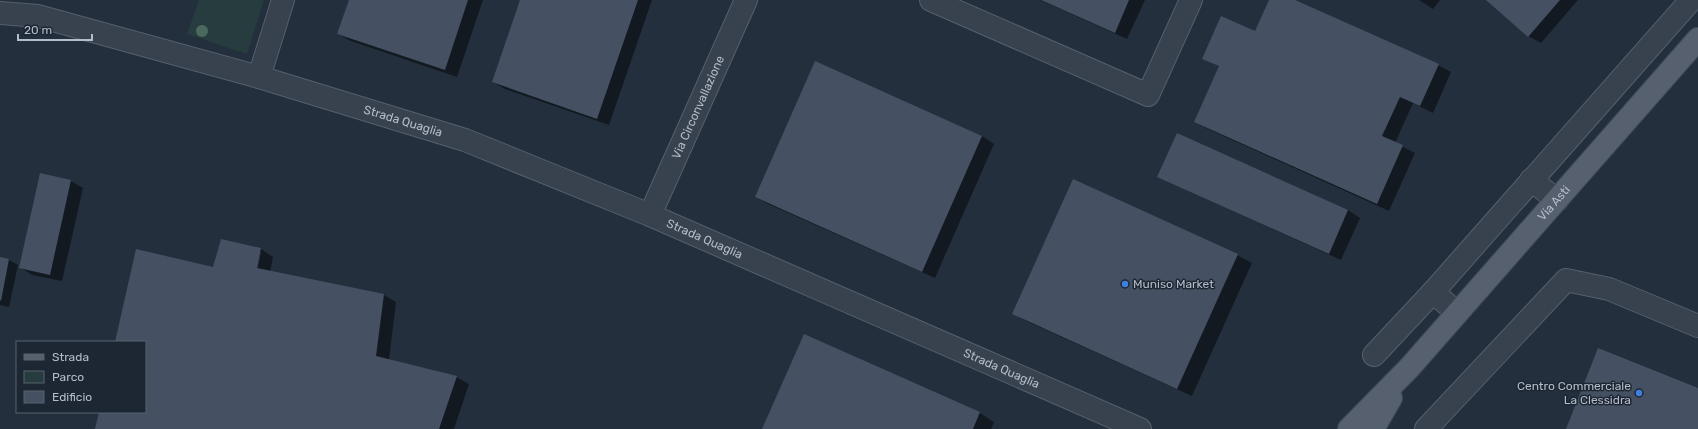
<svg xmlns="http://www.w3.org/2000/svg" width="1698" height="429" font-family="Rubik,sans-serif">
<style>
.green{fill:#263c3f}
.shadow{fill:#0007;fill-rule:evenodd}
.building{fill:#455162}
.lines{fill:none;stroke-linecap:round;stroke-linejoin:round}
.minor-casing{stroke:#565f6c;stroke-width:24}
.major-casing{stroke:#414a57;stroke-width:24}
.minor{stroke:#38414e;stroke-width:22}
.major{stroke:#56606e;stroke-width:22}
.tree{fill:#4b6a5d}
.shop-dot{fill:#3f7fe0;stroke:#1d2633;stroke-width:1.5}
.labels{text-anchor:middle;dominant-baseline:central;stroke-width:3;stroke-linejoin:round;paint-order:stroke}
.street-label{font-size:12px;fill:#b4bcc9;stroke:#1d2633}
.poi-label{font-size:12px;fill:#b4bcc9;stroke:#1d2633;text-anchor:start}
</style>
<rect width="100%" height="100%" fill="#242f3e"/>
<path class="green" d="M199,0H264L247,54L187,34Z"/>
<path class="shadow" d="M350,0H483L457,77L351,41L338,34Z
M521,0H652L609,125L505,89L493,82Z
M1040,0H1145L1127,39Z
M1270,0H1293L1438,65L1451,72L1433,113L1413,103L1395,143L1415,153L1389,211L1208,129L1195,122L1220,67L1204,58L1256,33Z
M1419,0H1440L1433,9Z
M1487,0H1578L1541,43L1528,36Z
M815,63L982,136L994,144L935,278L768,204L756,197Z
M1159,176L1348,210L1360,218L1341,260L1171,183Z
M71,181L83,188L62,281L32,275L20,267Z
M261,249L273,257L270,272L384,295L396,302L389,360L456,377L469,384L454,429H96L100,412H145V342H116L214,268ZM259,252H261L257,273H255Z
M1237,255L1252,263L1192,396L1028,322L1014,314Z
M0,258L9,260L18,265L9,307L0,305Z
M804,335L980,413L994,422L991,429H763Z"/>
<path class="building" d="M349,0H468L445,70L337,34Z
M520,0H638L597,119L492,82Z
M1041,0H1129L1115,33Z
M1269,0H1295L1439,64L1420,106L1400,97L1382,136L1403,145L1377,204L1194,122L1219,66L1202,59L1221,16L1255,31Z
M1486,0H1560L1528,37Z
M815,61L982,136L922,272L755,197Z
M1177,133L1348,210L1329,254L1157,177Z
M40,173L71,180L50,275L19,268Z
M1073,179L1238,254L1177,389L1012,314Z
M221,239L261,248L257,268L384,294L376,356L457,376L439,429H95L99,412H145V342H115L136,249L213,267Z
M0,257L9,259L1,301L0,300Z
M804,334L980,412L973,429H762Z
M1598,348L1698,388V429H1566Z"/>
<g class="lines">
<defs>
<g id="minor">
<path d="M931,0L1148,95L1191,0"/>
<path id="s1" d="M0,13L38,16L259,77L465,140L650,215L1140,429"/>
<path d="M259,77L283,0"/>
<path d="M1531,180L1557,200"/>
<path id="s2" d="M650,215L746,0"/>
<path d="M1457,313L1433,292L1691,0"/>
<path d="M1374,355L1433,292"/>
<path d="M1426,429L1566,280L1609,289L1698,326"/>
</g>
<g id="major">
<path id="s3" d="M1349,429L1410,367L1698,39"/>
<path d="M1373,429L1391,398"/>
</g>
</defs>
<use href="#minor" class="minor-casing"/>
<use href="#major" class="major-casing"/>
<use href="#minor" class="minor"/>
<use href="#major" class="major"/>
</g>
<circle class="tree" cx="202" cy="31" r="6"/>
<g class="shop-dot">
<circle cx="1125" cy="284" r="4"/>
<circle cx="1639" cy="393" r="4"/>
</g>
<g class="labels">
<g class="street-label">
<text stroke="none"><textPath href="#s2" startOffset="118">Via Circonvallazione</textPath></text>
<text stroke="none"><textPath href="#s1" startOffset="418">Strada Quaglia</textPath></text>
<text stroke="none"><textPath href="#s3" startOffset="305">Via Asti</textPath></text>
<text stroke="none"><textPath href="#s1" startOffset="742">Strada Quaglia</textPath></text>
<text stroke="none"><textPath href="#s1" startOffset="1066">Strada Quaglia</textPath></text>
</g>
<g class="poi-label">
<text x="1133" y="284">Muniso Market</text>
<text x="1631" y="386" text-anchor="end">Centro Commerciale<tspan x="1631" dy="14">La Clessidra</tspan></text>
</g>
</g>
<rect x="16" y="341" width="130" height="72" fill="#1d2633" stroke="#59626f"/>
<rect x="24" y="354" width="20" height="6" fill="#56606e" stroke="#59626f"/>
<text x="52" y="361" font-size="12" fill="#b4bcc9">Strada</text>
<rect x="24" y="371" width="20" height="12" fill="#263c3f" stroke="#59626f"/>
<text x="52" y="381" font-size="12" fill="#b4bcc9">Parco</text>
<rect x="24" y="391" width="20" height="12" fill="#455162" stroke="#59626f"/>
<text x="52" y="401" font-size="12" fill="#b4bcc9">Edificio</text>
<path d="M18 34v6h74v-6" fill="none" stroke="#b4bcc9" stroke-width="2"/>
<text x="24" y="34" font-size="12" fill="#b4bcc9" stroke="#1d2633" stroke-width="3" paint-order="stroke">20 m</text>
</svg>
